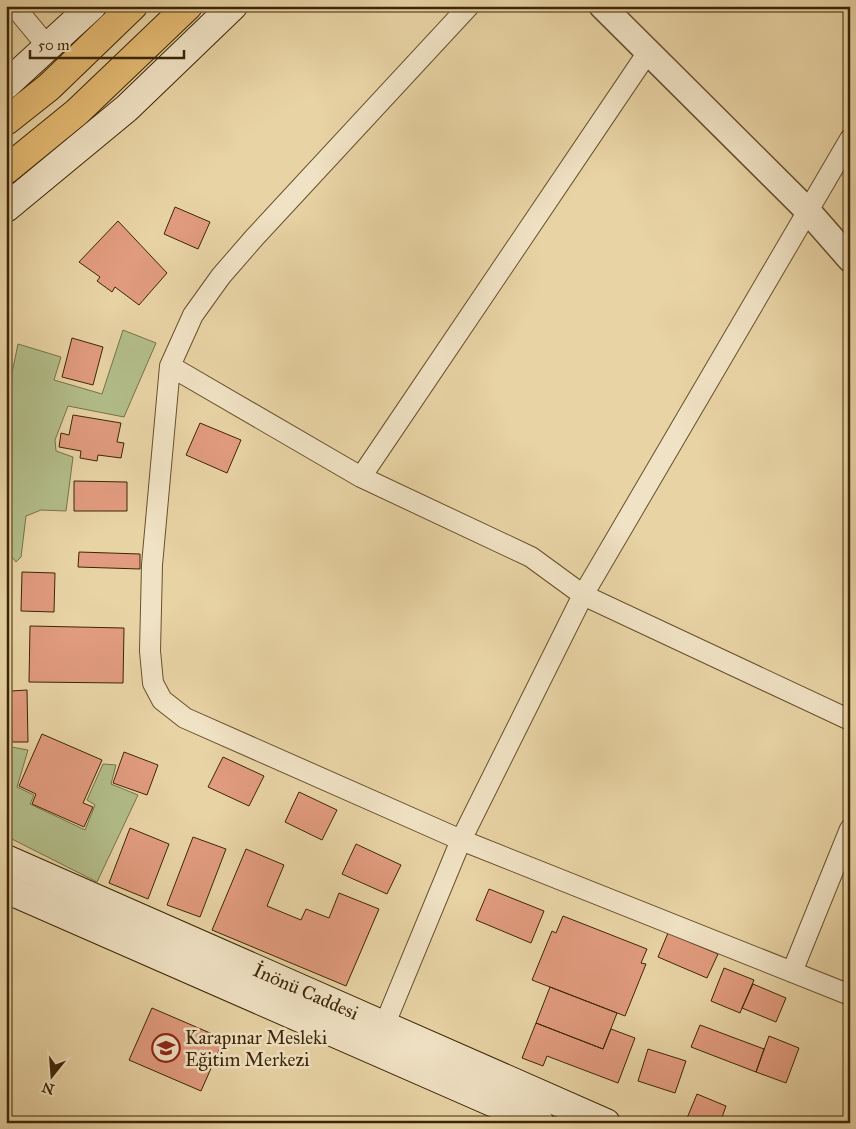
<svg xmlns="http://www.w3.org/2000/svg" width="856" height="1129" font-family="'IM FELL Great Primer',serif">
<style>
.green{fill:#b2bd89;stroke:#777247}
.building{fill:#e19b7e;stroke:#3c2605}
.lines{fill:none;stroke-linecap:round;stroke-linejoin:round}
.minor-casing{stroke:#67512d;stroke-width:22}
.tertiary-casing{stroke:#67512d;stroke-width:28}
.secondary-casing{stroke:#3c2605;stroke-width:30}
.trunk-casing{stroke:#3c2605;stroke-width:30}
.minor{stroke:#f0e2c4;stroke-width:20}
.tertiary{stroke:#f0e2c4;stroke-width:25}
.secondary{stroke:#f0e2c4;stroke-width:28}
.trunk{stroke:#e4ba72;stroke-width:28}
.labels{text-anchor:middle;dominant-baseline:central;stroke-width:5;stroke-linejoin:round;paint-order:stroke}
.street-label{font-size:19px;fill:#3c2605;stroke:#f0e2c4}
.poi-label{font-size:19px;fill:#3c2605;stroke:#f0e2c4;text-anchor:start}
</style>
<rect width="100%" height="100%" fill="#e8d3a4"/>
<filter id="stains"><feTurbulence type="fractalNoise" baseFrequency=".004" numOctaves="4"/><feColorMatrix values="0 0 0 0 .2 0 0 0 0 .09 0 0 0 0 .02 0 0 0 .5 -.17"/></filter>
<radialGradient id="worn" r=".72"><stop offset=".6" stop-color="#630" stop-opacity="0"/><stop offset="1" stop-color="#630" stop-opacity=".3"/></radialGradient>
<path class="green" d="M123,330L156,343L124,417L68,406L55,440L56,451L73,457L66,511L41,510L26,516L21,557L16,562L8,552L10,524L6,523V402L18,344L61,357L54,380L102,394Z
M6,746L28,750L17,787L34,795L30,804L85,830L95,805L87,800L103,764L116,765L111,784L138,795L97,882L6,836Z"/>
<path class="building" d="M175,207L210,222L198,249L164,234Z
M118,221L167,273L139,305L115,287L112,292L97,281L100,277L79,262Z
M72,338L103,347L93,385L62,377Z
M73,415L121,423L117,442L124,443L121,458L98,455L97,461L80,458L81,451L59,447L61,433L69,435Z
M200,423L241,440L227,473L186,455Z
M74,481L127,482V511H74Z
M79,552L140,554V569L78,567Z
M22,572L55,573L54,612L21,611Z
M30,626L124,628L123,683L29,682Z
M27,690L28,742H12L11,691Z
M42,734L102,760L83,803L93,807L84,827L32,804L36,794L19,786Z
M124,752L158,765L147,795L113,783Z
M223,757L264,776L249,806L208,787Z
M299,792L337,810L322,840L285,822Z
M130,828L169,844L148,899L109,883Z
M193,837L226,849L200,917L167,905Z
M356,844L401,865L387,894L342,874Z
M246,849L284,865L267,906L301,920L306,909L329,918L339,893L379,909L346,986L212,930Z
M489,889L544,911L531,943L476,920Z
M563,916L647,949L641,963L646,964L625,1016L532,980L552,931L556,933Z
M668,933L718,954L707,978L658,957Z
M724,968L754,980L740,1013L711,1001Z
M753,984L786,998L776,1022L742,1008Z
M550,987L617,1013L603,1049L536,1023Z
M152,1008L224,1039L201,1091L129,1060Z
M536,1023L603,1049L611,1029L635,1038L618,1083L547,1056L543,1066L522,1058Z
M700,1025L764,1049L756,1072L691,1047Z
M769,1036L799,1048L786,1083L756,1072Z
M648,1049L686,1061L675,1093L638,1081Z
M697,1094L726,1106L720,1123H685Z"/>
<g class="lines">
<defs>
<path id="minor" d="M14,6L48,47
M469,6L254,238L221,276L193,315L170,366L152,565L150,651L153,683L162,700L185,718L461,840L850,995
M170,366L361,477L531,557L583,595L850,720
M361,477L648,52
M792,972L850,829
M384,1026L461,840L583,595L850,139"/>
<path id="tertiary" d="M602,6L807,210L850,259"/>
<g id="secondary">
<path d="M6,85L92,6"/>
<path d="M6,208L127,108L233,6"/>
<path id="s1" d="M6,859L606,1123"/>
<path d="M6,889L540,1123"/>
</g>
<path id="trunk" d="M6,121L49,87L133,6
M6,170L77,112L188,6"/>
</defs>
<use href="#minor" class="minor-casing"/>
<use href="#tertiary" class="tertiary-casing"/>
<use href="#secondary" class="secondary-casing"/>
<use href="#trunk" class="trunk-casing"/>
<use href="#minor" class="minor"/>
<use href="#tertiary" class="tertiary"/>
<use href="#secondary" class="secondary"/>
<use href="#trunk" class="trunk"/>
</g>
<defs>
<symbol id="school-ring" viewBox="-11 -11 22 22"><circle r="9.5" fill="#f0e2c4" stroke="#8f2418" stroke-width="1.5"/><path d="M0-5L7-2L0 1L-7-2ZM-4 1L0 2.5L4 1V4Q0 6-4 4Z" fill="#8f2418"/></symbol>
</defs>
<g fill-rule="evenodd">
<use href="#school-ring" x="150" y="1032" width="32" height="32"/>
</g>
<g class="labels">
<g class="street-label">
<text stroke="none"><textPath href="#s1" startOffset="328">İnönü Caddesi</textPath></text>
</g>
<g class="poi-label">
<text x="185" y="1037">Karapınar Mesleki<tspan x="185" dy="22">Eğitim Merkezi</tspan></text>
</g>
</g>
<rect width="856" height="1129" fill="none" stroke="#e8d3a4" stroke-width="25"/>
<rect x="8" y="8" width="841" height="1114" fill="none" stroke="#3c2605" stroke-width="2.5"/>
<rect x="12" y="12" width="831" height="1104" fill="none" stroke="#3c2605"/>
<g transform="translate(52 1076) rotate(197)" stroke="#f0e2c4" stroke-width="4" paint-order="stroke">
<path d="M0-4L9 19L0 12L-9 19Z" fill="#3c2605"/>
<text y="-8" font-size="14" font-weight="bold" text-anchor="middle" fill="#3c2605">N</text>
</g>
<path d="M30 50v8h154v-8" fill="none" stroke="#3c2605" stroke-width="2.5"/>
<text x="38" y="50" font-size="15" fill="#3c2605" stroke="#f0e2c4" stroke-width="4" paint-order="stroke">50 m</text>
<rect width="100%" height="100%" filter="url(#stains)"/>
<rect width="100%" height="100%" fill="url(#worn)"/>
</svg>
